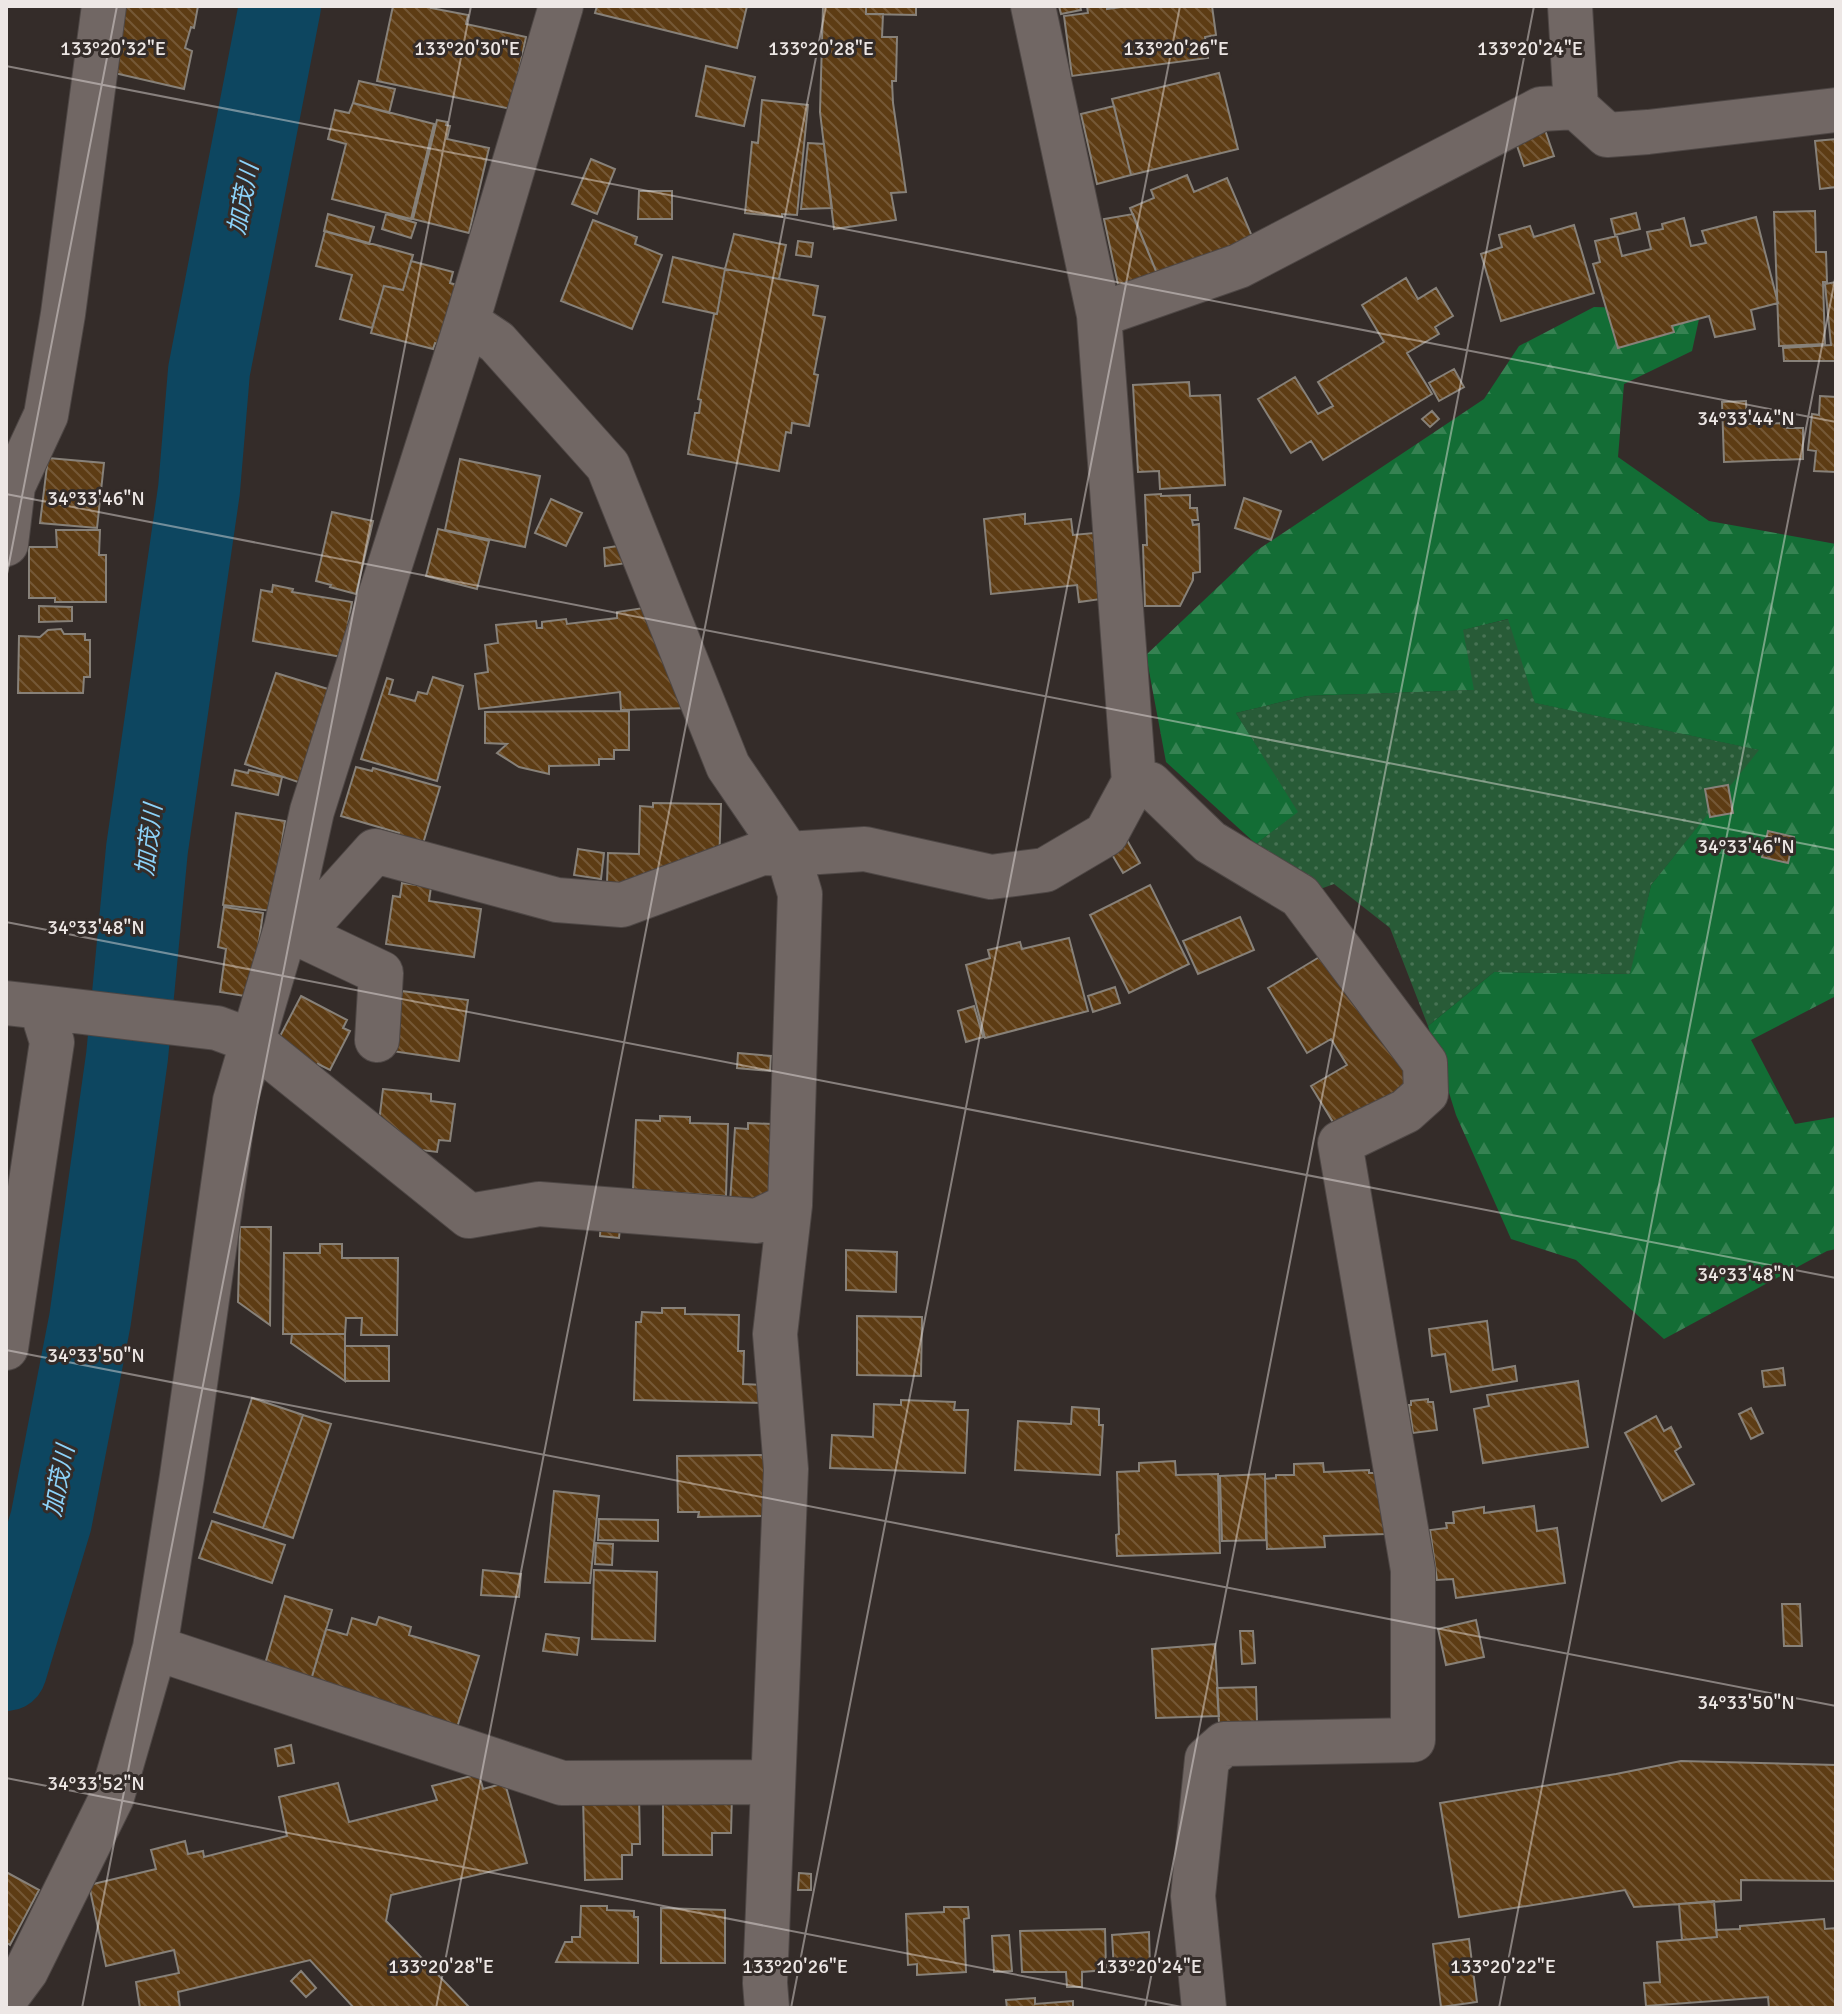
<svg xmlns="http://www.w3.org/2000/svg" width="1842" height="2014" font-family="Signika,'Noto Sans JP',sans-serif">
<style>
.grass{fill:url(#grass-dots)}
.forest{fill:url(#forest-firs)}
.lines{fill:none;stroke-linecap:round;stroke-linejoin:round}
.river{stroke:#0d4660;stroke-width:82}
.building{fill:url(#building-back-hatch);stroke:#878179;stroke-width:2}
.minor-casing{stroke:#4e4745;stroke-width:46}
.minor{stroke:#716764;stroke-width:44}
.ticks{fill:none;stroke:#ede7e5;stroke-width:2;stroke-opacity:0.45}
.labels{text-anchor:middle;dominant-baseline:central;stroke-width:6;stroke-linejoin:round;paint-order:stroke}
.water-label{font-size:24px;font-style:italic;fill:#8cd2f9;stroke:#342c29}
.ticks-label{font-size:20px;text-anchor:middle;fill:#ede7e5;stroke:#342c29;stroke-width:6;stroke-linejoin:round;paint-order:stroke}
</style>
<defs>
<pattern id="grass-dots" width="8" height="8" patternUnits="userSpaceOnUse" patternTransform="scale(2)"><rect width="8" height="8" fill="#285b37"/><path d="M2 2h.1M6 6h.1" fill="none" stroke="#487354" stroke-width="1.8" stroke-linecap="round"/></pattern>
<pattern id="forest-firs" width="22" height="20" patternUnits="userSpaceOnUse" patternTransform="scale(2)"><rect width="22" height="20" fill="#136d35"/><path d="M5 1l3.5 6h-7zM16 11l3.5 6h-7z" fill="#368252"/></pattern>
<pattern id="building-back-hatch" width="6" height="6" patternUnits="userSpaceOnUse" patternTransform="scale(2)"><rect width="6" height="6" fill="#5d3c14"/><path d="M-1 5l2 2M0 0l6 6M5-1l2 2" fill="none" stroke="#755836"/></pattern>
</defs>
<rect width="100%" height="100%" fill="#342c29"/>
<path class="grass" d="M1509,619L1536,703L1760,750L1651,885L1631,974L1494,972L1428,1026L1390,928L1334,884L1312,892L1256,844L1297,812L1236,713L1307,696L1473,690L1462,630Z"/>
<path class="forest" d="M1594,307L1701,310L1692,351L1624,384L1618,457L1709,521L1836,544V996L1751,1040L1795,1124L1836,1117V1249L1827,1251L1664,1339L1576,1260L1511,1239L1456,1115L1428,1026L1494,972L1630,974L1651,885L1759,750L1535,703L1508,619L1463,630L1474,690L1307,696L1236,713L1298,812L1256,844L1166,762L1146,655L1256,551L1484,399L1519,346Z"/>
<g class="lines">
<path class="river" d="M6,1670L51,1521L90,1320L127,1057L147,849L199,490L209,371L280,6"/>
</g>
<path class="building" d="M120,6H198L194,28L191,27L185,48L192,51L184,89L110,72Z
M393,6H432L431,8L468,15L466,24L526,37L511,109L377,81Z
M597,6H747L737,48L595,13Z
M823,6H866V14H883L882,37H897L896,81H892L893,103L906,192L891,193L896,220L834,229L820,112Z
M866,6H916V15L866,14Z
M1059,6H1080L1081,10L1061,14Z
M1087,6H1107V9L1128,6H1212L1216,35L1205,37L1208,58L1072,76L1064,16L1088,13Z
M706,66L755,77L744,126L696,116Z
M1219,73L1238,149L1131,175L1112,99Z
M359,81L395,89L389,113L353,103Z
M762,100L808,105L797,215L782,214V217L745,213L752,142L758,143Z
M353,103L434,124L411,219L332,199L346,144L328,139L335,110L349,113Z
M1114,106L1131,175L1097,184L1081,114Z
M437,120L447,122L446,125L450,126L447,139L489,148L469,233L413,219Z
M1545,130L1554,156L1524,166L1515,140Z
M1836,139V187L1820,189L1815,141Z
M808,143L824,144L832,208L801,209Z
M591,159L615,169L597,214L572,204Z
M1187,175L1194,192L1227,178L1254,241L1160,281L1130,208L1154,198L1151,190Z
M639,191H672V219H638Z
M1815,211L1816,252H1826L1827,282H1823L1825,344L1779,346L1774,212Z
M1636,213L1640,229L1615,235L1611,219Z
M328,214L374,227L369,244L324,231Z
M386,214L416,223L411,238L382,229Z
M1133,214L1160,281L1119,289L1104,219Z
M1756,217L1778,303L1751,310L1755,329L1715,337L1709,316L1672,326L1674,332L1618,348L1593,264L1600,262L1595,241L1617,236L1622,256L1651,249L1647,232L1663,229L1662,224L1684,218L1691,246L1706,243L1702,231Z
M593,220L637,237L635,244L662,255L632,329L561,301Z
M1574,225L1594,293L1501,321L1481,254L1502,247L1499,235L1530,226L1534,237Z
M325,231L413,255L403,290L384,286L372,328L340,319L352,275L316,266Z
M734,234L786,245L779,279L725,269Z
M798,241L813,243L811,257L796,255Z
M673,257L725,269L717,314L663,302Z
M411,261L453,272L450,283L457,285L441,345L435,343L433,349L371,333L384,286L403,290Z
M725,269L818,286L813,315L825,317L814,374L818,375L809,426L792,423L791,433L786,432L779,471L688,454L695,413H699L701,400L698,399L714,314H717Z
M1406,278L1418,299L1436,288L1453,316L1435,327L1439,334L1407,353L1432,394L1323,460L1311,441L1291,453L1258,399L1295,377L1318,414L1333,406L1318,382L1384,342L1362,305Z
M1836,282V361H1784L1783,348L1831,345L1825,284Z
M1454,369L1464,387L1439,401L1429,383Z
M1189,382L1190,396L1220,395L1225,485L1160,489L1159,471L1138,472L1133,385Z
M1820,396L1836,397V472L1814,471L1816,451L1808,450L1812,414L1819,415Z
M1746,401L1747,424L1787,423V428H1803V459L1724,462L1722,402Z
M1432,411L1439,419L1430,427L1422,419Z
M48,458L104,463L97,528L40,523Z
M460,459L540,476L525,547L445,530Z
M1161,494V496L1190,495V508H1197L1198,520H1192L1193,525L1199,524L1200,572L1193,573V580L1180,606H1145L1143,545H1147L1145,495Z
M1244,498L1281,511L1271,540L1235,528Z
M551,499L582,513L566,546L535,533Z
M332,512L373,521L356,594L330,587L331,585L316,581Z
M1025,514V524L1071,519L1073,535L1094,533L1101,599L1079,602L1077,585L991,594L984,519Z
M438,529L489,541L477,589L426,576Z
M56,530H100L99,555H106V602H55V598H29V547H57Z
M625,545L627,563L605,566L604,548Z
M273,585L293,589L292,592L352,602L342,657L253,641L261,590L272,592Z
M39,606L72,607V621L39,622Z
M650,607L690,708L621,710L620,692L479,709L475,674L488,672L485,645L498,643L496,625L536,621L537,628H542V622L566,619L567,624L617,618V612Z
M61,629L64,634H85V640H90V677H84L83,693H18L19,636L40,637L48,630Z
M276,673L331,690L301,783L245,764Z
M433,677L463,686L437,781L361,759L387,678L393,680L389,694L415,701L418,692L427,694Z
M629,711V750H614V759H599V765L549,766V774L519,767L497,753L507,744L485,743V712Z
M356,767L372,771L373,768L440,787L422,847L396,840L399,833L341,816Z
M235,770L248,773L249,770L282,777L278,795L232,785Z
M1728,785L1733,813L1710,817L1705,789Z
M653,803L721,804L719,866L641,892L607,883L608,853L639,854L640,806L653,807Z
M236,813L285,821L272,911L223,905Z
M1768,831L1794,837L1788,863L1762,857Z
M1124,835L1140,863L1123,873L1107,846Z
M578,849L604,853L601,879L574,875Z
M402,883L431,887L429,901L481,909L474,957L386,944L393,896L400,897Z
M1150,885L1189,964L1129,993L1090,915Z
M224,907L263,913L251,997L220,992L226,949L218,947Z
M1240,917L1254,950L1198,974L1183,941Z
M1069,938L1088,1011L985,1038L966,965L990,958L988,950L1020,942L1022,949Z
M1331,950L1414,1086L1339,1132L1311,1086L1347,1065L1331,1039L1307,1053L1268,988Z
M1115,987L1120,1003L1093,1012L1088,996Z
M402,991L468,1000L459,1061L392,1051Z
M301,996L347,1020L343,1028L350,1031L330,1070L318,1064L316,1069L277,1042Z
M974,1006L983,1037L966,1042L958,1011Z
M738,1053L771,1056L770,1071L737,1068Z
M383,1089L431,1094V1101L455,1104L450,1141L439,1140L437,1152L397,1147L378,1130Z
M660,1116L690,1117V1123L728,1124L726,1196L633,1190L636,1120L660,1121Z
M748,1123L771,1124L772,1205L730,1203L735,1128L748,1129Z
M601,1217L621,1218L619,1238L600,1236Z
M240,1227H271L270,1325L238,1302Z
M320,1244H342V1258H398L397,1335H361L362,1318H346L345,1334H283L284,1253H320Z
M846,1250L897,1252L896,1292L846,1290Z
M662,1308H685V1314L739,1315L738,1351H744L743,1384L764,1385V1403L634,1400L636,1322H641L642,1312L662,1313Z
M857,1316L922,1317L921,1376L857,1375Z
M1487,1321L1493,1370L1515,1366L1517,1381L1451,1392L1445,1354L1432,1356L1429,1329Z
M292,1334H345V1381L291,1343Z
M345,1346H389V1381H345Z
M1783,1368L1785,1385L1764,1387L1762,1371Z
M1578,1381L1588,1447L1483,1463L1474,1409L1489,1406L1487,1395Z
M252,1398L303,1415L263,1528L214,1512Z
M1428,1399V1402H1433L1437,1430L1413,1433L1409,1405H1411V1401Z
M901,1400L955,1402L954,1410H968L965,1473L830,1468L832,1435L873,1437L874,1404L901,1405Z
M1072,1407L1099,1409V1425H1103L1100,1475L1015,1470L1018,1421L1071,1424Z
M1751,1408L1763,1433L1751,1439L1739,1414Z
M303,1415L331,1424L293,1538L263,1528Z
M1656,1416L1664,1431L1671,1427L1681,1447L1675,1451L1694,1484L1662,1501L1625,1433Z
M766,1455L767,1516L698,1517L699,1512H678L677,1456Z
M1175,1461L1176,1475L1218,1474L1220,1553L1117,1556L1116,1535L1119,1534L1117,1472L1139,1471V1463Z
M1323,1463L1324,1472L1369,1470V1473H1383L1385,1534L1324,1536L1325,1547L1267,1549L1265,1479L1276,1478V1475H1294V1464Z
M1265,1474L1266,1540L1222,1541L1220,1476Z
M554,1491L599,1496L590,1583L545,1582Z
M1534,1506L1537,1531L1557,1528L1565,1583L1456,1598L1453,1579L1437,1580L1430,1530L1447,1528L1446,1523H1454L1453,1512L1484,1507V1513Z
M599,1519L658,1520V1541L598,1540Z
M212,1521L285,1545L272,1583L199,1558Z
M596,1543L613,1544L612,1565L595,1564Z
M483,1570L521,1574L519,1597L481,1595Z
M594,1570L657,1572L655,1641L592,1639Z
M285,1596L332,1610L308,1690L260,1681Z
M1782,1604H1800L1802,1646H1784Z
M379,1617L411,1627L409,1635L479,1656L455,1734L308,1690L326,1629L347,1635L352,1618L376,1625Z
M1476,1620L1484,1657L1446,1665L1438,1629Z
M1240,1631H1253L1255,1663L1242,1664Z
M546,1634L579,1638L577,1655L543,1651Z
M1215,1644L1219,1716L1156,1718L1152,1649Z
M1256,1687L1257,1722L1219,1723L1217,1688Z
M291,1745L294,1763L278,1766L275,1749Z
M1681,1761L1836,1765V1881L1741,1880V1900L1634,1907L1625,1890L1459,1917L1440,1803L1616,1774Z
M479,1774L483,1789L505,1783L527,1863L391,1895L386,1921L470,2008H354L310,1960L178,1992L180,2008H140L136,1982L179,1973L174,1950L106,1966L89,1885L156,1869L151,1850L185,1841L188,1854L203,1851L204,1857L287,1836L279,1797L338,1783L349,1822L437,1800L432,1786Z
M732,1794L731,1833H712V1855H663V1795Z
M639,1795L640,1844H632V1855H622V1879L585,1880L583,1796Z
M6,1872L39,1890L10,1945L6,1942Z
M799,1873L811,1874V1890H798Z
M1714,1901L1717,1937L1682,1940L1679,1904Z
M581,1906H607V1910L634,1911V1917H638V1963L556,1962L565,1942H572V1937H580Z
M944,1907H968L969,1918L964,1919L966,1972L917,1975V1964L908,1965L906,1914L944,1912Z
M661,1908L725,1910V1963H661Z
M1824,1919L1825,1929L1836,1928V2008H1769L1768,1997L1646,2006L1644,1983L1660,1982L1657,1942L1717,1937L1716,1930L1740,1929V1926Z
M1105,1929L1106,1970L1082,1972V1987H1067L1066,1972H1022L1020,1931Z
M1149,1932L1150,1969L1114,1971L1112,1935Z
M1009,1935L1012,1971L994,1972L992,1936Z
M1469,1939L1477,2002L1441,2007L1433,1944Z
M301,1971L316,1988L306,1997L291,1981Z
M1035,1998V2004L1073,2001V2008H1007L1006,2000Z"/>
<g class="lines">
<defs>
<path id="minor" d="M1570,6L1576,107L1607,135L1648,132L1836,110
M1099,315L1239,266L1541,109L1576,107
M467,322L497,342L608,466L728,766L788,854L800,894L790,1205L775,1334L786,1469L765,1983L767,2008
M6,544L13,486L46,415L63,314L104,6
M1134,782L1150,784L1210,842L1300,896L1425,1063L1426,1093L1406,1111L1340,1143L1413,1570V1740L1224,1744L1207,1759L1193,1896L1204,2008
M286,928L314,919L375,851L557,900L622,905L762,853L788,854L865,849L991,877L1045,870L1106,834L1134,782L1099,315L1033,6
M286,928L381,973L377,1040
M6,1003L41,1007L52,1042L6,1348
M41,1007L217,1028L252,1041L469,1216L539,1204L757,1221L790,1205
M155,1648L562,1783L773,1782
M6,1998L26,1971L112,1797L155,1648L182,1476L235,1101L286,928L312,811L467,322L561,6"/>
</defs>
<use href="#minor" class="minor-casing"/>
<use href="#minor" class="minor"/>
</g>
<path class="ticks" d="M6,66L1836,422M6,494L1836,850M6,579L117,6M6,922L1836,1278M6,1350L1836,1706M6,1778L1187,2008M82,2008L471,6M436,2008L826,6M791,2008L1180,6M1145,2008L1534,6M1499,2008L1836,274"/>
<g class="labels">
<g class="water-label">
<text transform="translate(243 199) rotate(-79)">加茂川</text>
<text transform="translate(149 840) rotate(-83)">加茂川</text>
<text transform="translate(59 1481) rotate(-79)">加茂川</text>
</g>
</g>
<g class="ticks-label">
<text x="113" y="55">133°20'32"E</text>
<text x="467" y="55">133°20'30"E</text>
<text x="821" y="55">133°20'28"E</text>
<text x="1176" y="55">133°20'26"E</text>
<text x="1530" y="55">133°20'24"E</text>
<text x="1746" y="425">34°33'44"N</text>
<text x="96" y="505">34°33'46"N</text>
<text x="1746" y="853">34°33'46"N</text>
<text x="96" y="934">34°33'48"N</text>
<text x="1746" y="1281">34°33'48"N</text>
<text x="96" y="1362">34°33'50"N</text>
<text x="1746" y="1709">34°33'50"N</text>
<text x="96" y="1790">34°33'52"N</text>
<text x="441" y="1973">133°20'28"E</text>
<text x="795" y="1973">133°20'26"E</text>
<text x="1149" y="1973">133°20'24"E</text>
<text x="1503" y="1973">133°20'22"E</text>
</g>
<rect width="1842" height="2014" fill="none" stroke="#ede7e5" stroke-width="16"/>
</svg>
